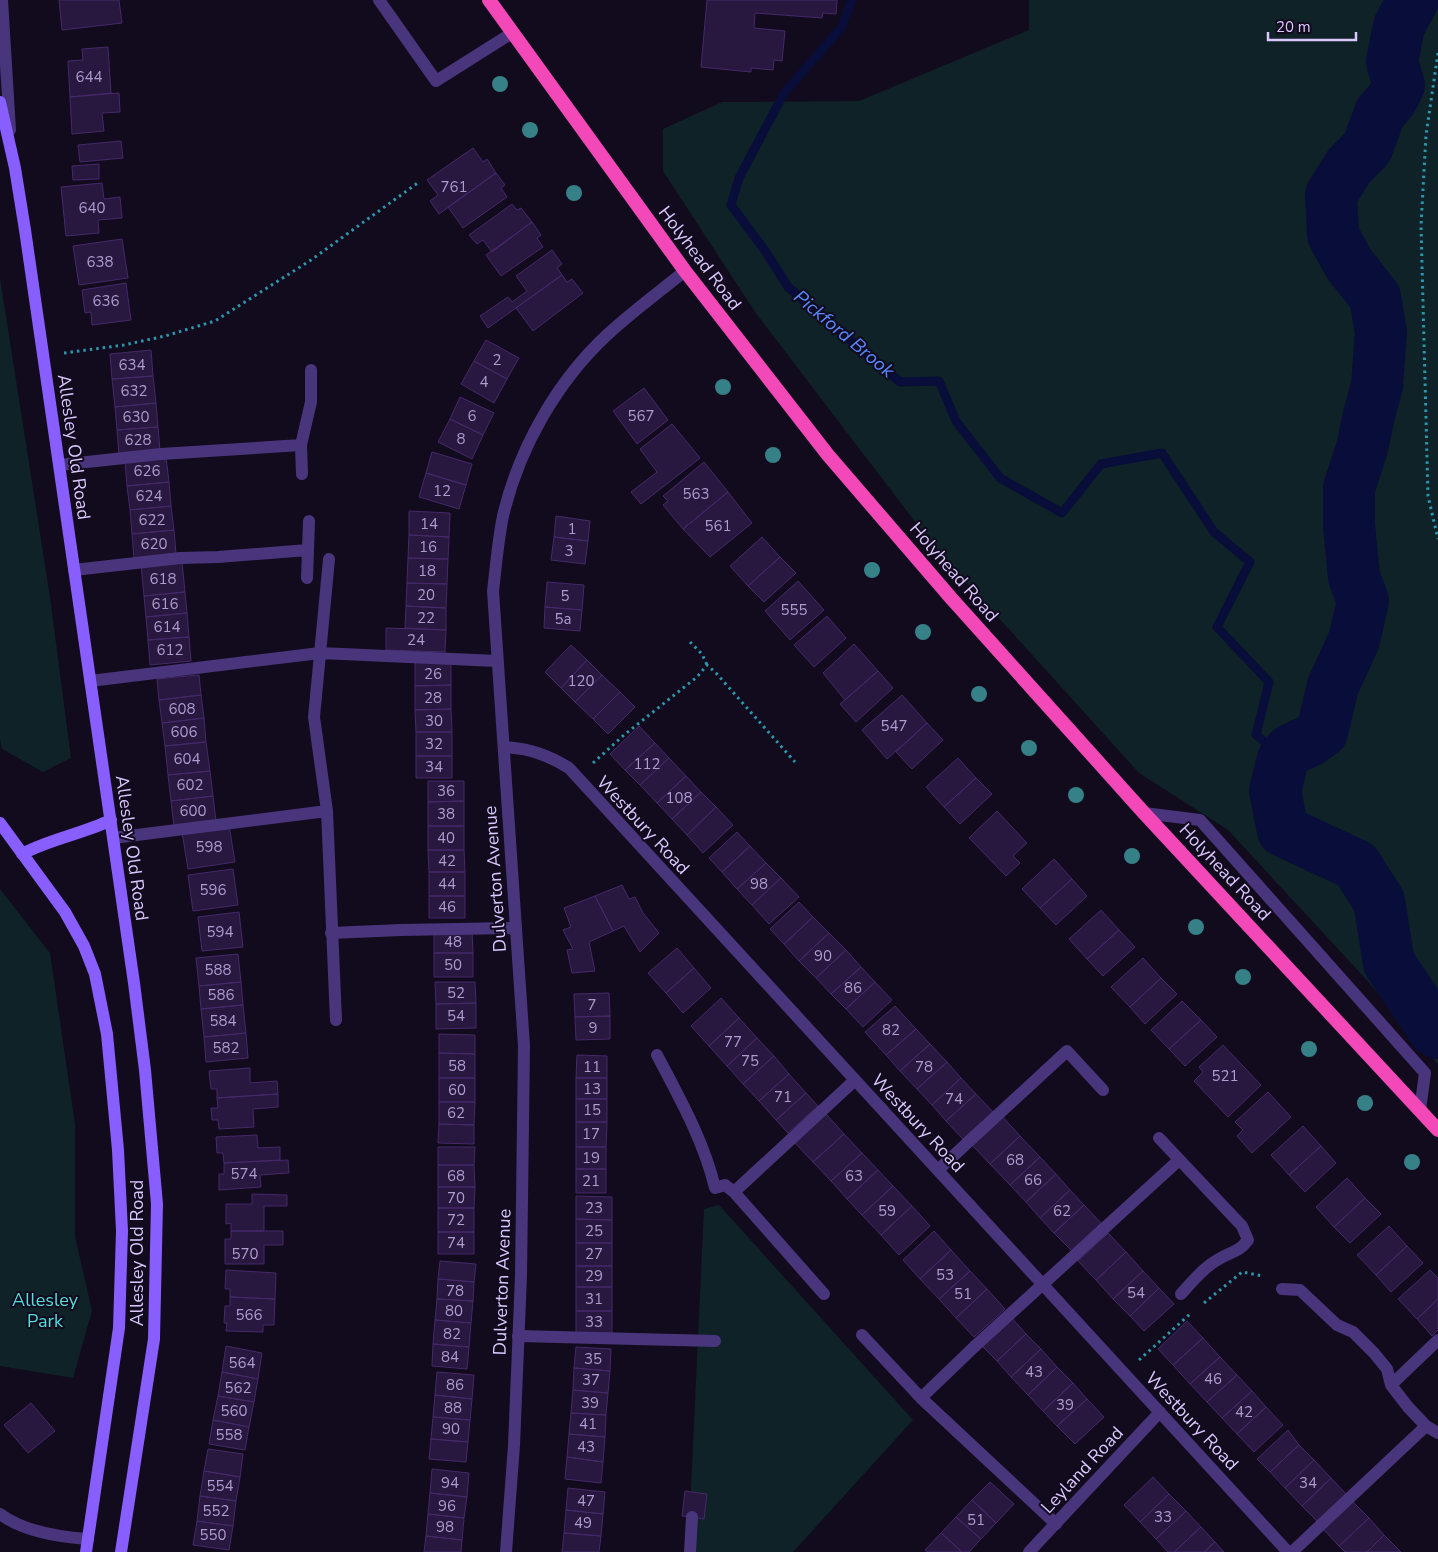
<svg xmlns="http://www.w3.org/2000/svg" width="1438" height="1552" font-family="'Nunito Sans',sans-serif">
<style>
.green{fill:#0e2227}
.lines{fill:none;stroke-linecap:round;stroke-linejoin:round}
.stream{stroke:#080e39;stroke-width:9}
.river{stroke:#080e39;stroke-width:52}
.building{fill:#28173e;stroke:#45296a}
.path{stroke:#2b97af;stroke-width:3;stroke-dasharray:2.5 4;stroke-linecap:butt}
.service{stroke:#49357c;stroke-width:12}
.minor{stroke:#49357c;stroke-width:12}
.secondary{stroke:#885eff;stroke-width:12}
.trunk{stroke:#f348b7;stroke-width:14}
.tree{fill:#368087}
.labels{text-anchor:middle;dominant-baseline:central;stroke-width:4;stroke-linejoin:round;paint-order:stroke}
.number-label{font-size:15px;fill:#ae9bcf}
.street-label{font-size:18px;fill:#dbc7ff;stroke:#120b1d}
.park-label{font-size:18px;fill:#53dfdd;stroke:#120b1d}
.water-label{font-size:19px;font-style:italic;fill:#58f;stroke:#120b1d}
</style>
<rect width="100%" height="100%" fill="#120b1d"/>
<path class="green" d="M1029,0H1438V1064L1364,977L1228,830L1139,773L932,544L755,312L663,171V129L722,102L859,101L1029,30Z
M0,278L50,597L71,758L43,772L2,749L0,739Z
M0,889L50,953L75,1124V1236L92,1311L73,1378L0,1366Z
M719,1205L913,1420L793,1552H688L704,1209Z"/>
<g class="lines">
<path class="stream" d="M852,0L841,28L784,93L739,178L731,205L766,252L788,287L900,382L939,381L956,421L1000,478L1062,513L1101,464L1162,453L1214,532L1250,562L1217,627L1269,682L1256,735L1276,750L1283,759"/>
<path class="river" d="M1413,0L1399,26L1392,62L1399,85L1392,99L1380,113L1367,148L1349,166L1331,195L1333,235L1349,264L1375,297L1381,332L1377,386L1369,415L1362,448L1349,488V525L1354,577L1363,601L1354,640L1333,686L1322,732L1309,741L1290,750L1283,759L1275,791L1283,831L1356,865L1379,901L1389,963L1434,1030L1438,1033"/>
</g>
<path class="building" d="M59,0H119L122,23L62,30Z
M707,0H837L836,14L823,13L822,18L755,13L754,28L785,31L782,61L774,60L773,70L751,68V72L701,67Z
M108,47L111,93L70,97L68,61L83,60L82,49Z
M119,93L120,112L102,113L104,131L72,134L70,97Z
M121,141L123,158L80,162L78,145Z
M473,148L483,162L487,159L496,173L439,214L430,201L438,195L427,180Z
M99,164V179L73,180L72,166Z
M496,173L505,185L501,188L507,197L463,228L448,207Z
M102,183L104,199L120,197L122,218L98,220L99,233L66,236L61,187Z
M512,204L517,210L521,208L532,222L492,252L483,240L477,244L469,235Z
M532,222L541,235L537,238L543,247L501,276L486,255Z
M122,239L128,278L79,285L73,246Z
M552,250L562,264L557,268L562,275L488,328L480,316L508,297L512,302L527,291L516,276Z
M562,275L567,282L572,279L583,293L533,331L516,308Z
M126,283L131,320L92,325L91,312L85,313L82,290Z
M486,340L519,358L507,379L474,361Z
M151,350L153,376L112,379L110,354Z
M474,361L507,379L494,403L461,384Z
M153,376L156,403L115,407L112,379Z
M644,388L668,420L637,444L613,411Z
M460,397L494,413L483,435L450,419Z
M156,403L158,427L117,430L115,407Z
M450,419L483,435L472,459L438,442Z
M672,424L700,458L641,504L631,492L657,472L640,449Z
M158,427L160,451L119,454L117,430Z
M432,452L472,464L466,485L426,473Z
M166,457L169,482L127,486L125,461Z
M704,462L728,492L683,529L663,505L668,501L663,496Z
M426,473L466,485L459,509L419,497Z
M169,482L171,506L130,510L127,486Z
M728,492L752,523L710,557L683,529Z
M171,506L174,530L132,534L130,510Z
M409,511L450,513L449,537L409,535Z
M556,516L590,521L588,541L554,537Z
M174,530L176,554L134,558L132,534Z
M409,535L449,537L448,559L408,558Z
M554,537L588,541L585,564L551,560Z
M762,537L780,557L748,586L730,566Z
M780,557L796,573L764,602L748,586Z
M408,558L448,559L447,584L407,583Z
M182,562L185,592L144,596L141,565Z
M798,581L824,610L790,640L765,611Z
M547,582L584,585L582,610L545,607Z
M407,583L447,584L446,608L406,606Z
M185,592L187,613L146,617L144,596Z
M406,606L446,608V630L405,628Z
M545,607L582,610L580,631L544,628Z
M187,613L189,637L148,640L146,617Z
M827,616L846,638L814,667L794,645Z
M386,628L446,630L445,652L386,650Z
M189,637L191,661L150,665L148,640Z
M854,644L878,671L845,700L823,673Z
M571,645L587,660L561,688L545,672Z
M587,660L602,675L575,702L561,688Z
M415,662H451V685L415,686Z
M878,671L893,688L856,722L840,704Z
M199,675L201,695L159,700L157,679Z
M602,675L620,692L593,719L575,702Z
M451,685V709L415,710V686Z
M620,692L635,707L608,734L593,719Z
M201,695L204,718L162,723L159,700Z
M902,695L927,723L887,759L862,730Z
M451,709L452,732H416L415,710Z
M204,718L206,742L165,746L162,723Z
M927,723L943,740L912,769L896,752Z
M639,726L655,743L625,770L610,754Z
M416,732H452V756H416Z
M206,742L210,771L168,775L165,746Z
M655,743L669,758L640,785L625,770Z
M416,756H452V778H416Z
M669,758L686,776L657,803L640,785Z
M958,758L976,778L944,807L926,787Z
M210,771L213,796L171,801L168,775Z
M686,776L701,792L672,819L657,803Z
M976,778L992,794L960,824L944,807Z
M428,781H464V801L428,802Z
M701,792L716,807L687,835L672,819Z
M213,796L216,821L174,826L171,801Z
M464,801V826H428V802Z
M716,807L733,825L703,853L687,835Z
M997,811L1027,843L1013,856L1020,863L1006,876L969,838Z
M229,825L235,862L188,869L182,832Z
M428,826H464V850H428Z
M737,832L750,846L722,872L709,858Z
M750,846L766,863L737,889L722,872Z
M428,850H464L465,872H429Z
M1054,859L1072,879L1040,908L1022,889Z
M766,863L781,878L752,905L737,889Z
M233,869L238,905L193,911L188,875Z
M429,872H465V896H429Z
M781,878L799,897L769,924L752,905Z
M1072,879L1087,896L1056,925L1040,908Z
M622,885L629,899L635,897L643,913L659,933L640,952L624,926L613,931L595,896Z
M429,896H465V918H429Z
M595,896L613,931L589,942L595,971L572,973L567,950L573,949L563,930L571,927L564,908Z
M799,902L813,917L784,944L770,929Z
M1101,910L1119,930L1087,959L1069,939Z
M239,912L243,947L202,951L198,917Z
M813,917L829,933L799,961L784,944Z
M1119,930L1135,947L1103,976L1087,959Z
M434,931H472L473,953H434Z
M829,933L846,950L816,978L799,961Z
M677,948L694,968L666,993L648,973Z
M846,950L861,967L831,994L816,978Z
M434,953H473V977H434Z
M238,954L241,982L199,986L196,958Z
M1143,958L1161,978L1130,1007L1111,987Z
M861,967L875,982L846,1009L831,994Z
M694,968L711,988L683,1013L666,993Z
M1161,978L1177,994L1145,1024L1130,1007Z
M241,982L243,1005L201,1009L199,986Z
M435,982H475L476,1003L436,1004Z
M875,982L892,1000L863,1027L846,1009Z
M609,993L610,1016L575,1017L574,994Z
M721,998L739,1018L709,1046L691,1026Z
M1182,1001L1201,1020L1169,1049L1151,1030Z
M476,1003V1028L436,1029V1004Z
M243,1005L246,1033L204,1037L201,1009Z
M895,1006L916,1029L886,1055L865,1032Z
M610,1016V1039L576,1040L575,1017Z
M739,1018L757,1038L727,1066L709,1046Z
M1201,1020L1217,1037L1185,1066L1169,1049Z
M916,1029L930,1044L900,1071L886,1055Z
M246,1033L248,1058L206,1062L204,1037Z
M439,1034L475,1035V1054L439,1053Z
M757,1038L774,1056L743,1084L727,1066Z
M930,1044L947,1062L917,1089L900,1071Z
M1223,1045L1261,1085L1228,1117L1194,1081L1203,1072L1199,1067Z
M439,1053L475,1054V1078H439Z
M577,1055L607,1056V1078H576Z
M774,1056L789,1074L759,1101L743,1084Z
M947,1062L961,1078L932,1105L917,1089Z
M250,1068V1083L277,1081L278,1094L217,1098V1089H211L209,1071Z
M789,1074L806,1093L776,1120L759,1101Z
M439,1078H475V1102H439Z
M576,1078H607V1099H576Z
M961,1078L976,1094L946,1121L932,1105Z
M1268,1092L1291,1117L1252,1153L1237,1136L1243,1130L1235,1122Z
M806,1093L818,1106L788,1133L776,1120Z
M278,1094V1107L253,1109L254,1127L219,1129L218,1120H212L211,1108H218L217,1098Z
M976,1094L993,1112L963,1139L946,1121Z
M576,1099H607V1122H576Z
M439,1102H475L474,1125L439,1124Z
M826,1114L844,1134L813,1162L795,1143Z
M1002,1116L1020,1136L990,1164L972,1145Z
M576,1122H607L606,1147H576Z
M439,1124L474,1125V1144L438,1143Z
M1303,1126L1321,1146L1289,1175L1271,1155Z
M844,1134L862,1153L831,1181L813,1162Z
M257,1135L258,1148L280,1147V1160L224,1163L223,1153H217L216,1137Z
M1020,1136L1040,1157L1010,1185L990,1164Z
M1321,1146L1336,1163L1305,1192L1289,1175Z
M438,1147H475L474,1165H438Z
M576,1147H606V1169H576Z
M862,1153L878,1170L847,1199L831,1181Z
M1040,1157L1056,1174L1026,1202L1010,1185Z
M288,1160L289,1173L260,1175L261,1187L219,1190V1174H224V1163Z
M438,1165H474L475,1187H438Z
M576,1169H606V1193H576Z
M878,1170L893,1186L862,1215L847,1199Z
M1056,1174L1070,1190L1040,1218L1026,1202Z
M1347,1178L1365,1198L1334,1227L1316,1207Z
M893,1186L912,1206L881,1235L862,1215Z
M438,1187H475L474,1208H438Z
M1070,1190L1084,1205L1054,1233L1040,1218Z
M252,1194L287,1195V1206H264V1231H231V1223L226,1224V1204H252Z
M576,1196L612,1197V1220L576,1219Z
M1365,1198L1381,1214L1350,1243L1334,1227Z
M1084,1205L1101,1223L1072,1251L1054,1233Z
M912,1206L930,1226L899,1255L881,1235Z
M438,1208H474V1232H438Z
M576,1219L612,1220V1243H576Z
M1389,1226L1407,1246L1376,1275L1357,1255Z
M231,1231H283V1245H264V1264H225V1239H231Z
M934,1231L951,1250L920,1279L903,1260Z
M438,1232H474V1254H438Z
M1108,1233L1126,1252L1096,1280L1078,1261Z
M576,1243H612V1266H576Z
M1407,1246L1423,1263L1391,1292L1376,1275Z
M951,1250L970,1271L939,1299L920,1279Z
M1126,1252L1143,1271L1113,1299L1096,1280Z
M440,1261L476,1264L474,1282L438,1279Z
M576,1266H612V1287H576Z
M226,1270L276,1273L275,1299L230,1297V1289H225Z
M1430,1270L1438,1278V1299L1417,1319L1398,1299Z
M970,1271L987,1289L956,1318L939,1299Z
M1143,1271L1159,1288L1130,1316L1113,1299Z
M438,1279L474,1282L473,1301L437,1299Z
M576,1287H612V1311H576Z
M1159,1288L1174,1304L1144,1331L1130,1316Z
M987,1289L1005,1309L974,1337L956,1318Z
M230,1297L275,1299L274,1325H263V1332L226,1331L227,1323H224L225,1306H230Z
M437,1299L473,1301L471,1323L435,1320Z
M1438,1299V1330L1432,1336L1417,1319Z
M576,1311H612V1333H576Z
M1011,1317L1026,1334L997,1361L981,1345Z
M435,1320L471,1323L469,1347L433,1344Z
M1187,1321L1203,1338L1173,1365L1158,1349Z
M1026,1334L1041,1349L1011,1377L997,1361Z
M1203,1338L1220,1357L1190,1384L1173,1365Z
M433,1344L469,1347L467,1369L432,1366Z
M226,1346L262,1353L258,1379L222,1372Z
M576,1347L611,1349L610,1371L574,1368Z
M1041,1349L1057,1367L1028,1395L1011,1377Z
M1220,1357L1237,1375L1207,1402L1190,1384Z
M1057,1367L1073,1383L1043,1411L1028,1395Z
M574,1368L610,1371L608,1393L573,1390Z
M222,1372L258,1379L254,1402L218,1396Z
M437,1372L474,1375L472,1399L435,1395Z
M1237,1375L1252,1391L1222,1418L1207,1402Z
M1073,1383L1087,1399L1057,1426L1043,1411Z
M573,1390L608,1393L606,1415L571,1413Z
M1252,1391L1266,1407L1237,1434L1222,1418Z
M435,1395L472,1399L470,1420L433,1417Z
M218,1396L254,1402L249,1427L213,1420Z
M1087,1399L1104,1417L1075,1444L1057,1426Z
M31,1403L55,1431L28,1453L4,1425Z
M1266,1407L1283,1425L1254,1452L1237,1434Z
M571,1413L606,1415L605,1437L569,1434Z
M433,1417L470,1420L468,1442L431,1439Z
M213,1420L249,1427L245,1450L209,1444Z
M1288,1430L1299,1445L1270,1472L1257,1459Z
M569,1434L605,1437L603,1462L567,1457Z
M431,1439L468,1442L466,1462L429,1459Z
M1299,1445L1314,1460L1285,1488L1270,1472Z
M208,1449L243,1454L240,1477L204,1471Z
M567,1457L603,1462L601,1483L565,1479Z
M1314,1460L1331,1478L1302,1506L1285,1488Z
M432,1469L469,1473L467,1497L430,1493Z
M204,1471L240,1477L236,1501L200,1496Z
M1153,1477L1169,1494L1140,1522L1124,1505Z
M1331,1478L1346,1494L1317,1521L1302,1506Z
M990,1482L1014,1504L996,1523L972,1500Z
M568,1488L605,1492L603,1514L566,1510Z
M685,1491L707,1494L704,1519L682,1516Z
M430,1493L467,1497L464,1518L428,1514Z
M1169,1494L1186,1511L1156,1539L1140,1522Z
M200,1496L236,1501L233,1526L197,1521Z
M972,1500L996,1523L981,1539L956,1517Z
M1352,1501L1369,1518L1339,1546L1323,1529Z
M566,1510L603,1514L601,1536L564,1533Z
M1186,1511L1201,1527L1174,1552H1168L1156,1539Z
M428,1514L464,1518L462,1540L426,1536Z
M956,1517L981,1539L969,1552H962L941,1533Z
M1369,1518L1384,1535L1367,1552H1345L1339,1546Z
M197,1521L233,1526L229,1550L193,1545Z
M1201,1527L1215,1542L1204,1552H1174Z
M564,1533L601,1536L599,1552H562Z
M941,1533L962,1552H928L925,1550Z
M1384,1535L1401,1552H1367Z
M426,1536L462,1540L461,1552H424Z
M1215,1542L1224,1552H1204Z"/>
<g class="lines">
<path class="path" d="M1438,53L1426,135L1421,226L1428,496L1438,539
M64,353L124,345L165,336L215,321L311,260L419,182
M690,642L702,654L707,665
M593,763L624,735L697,677L707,665L716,673L795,762
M1204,1303L1242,1272L1263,1276
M1139,1360L1190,1314"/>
<path class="service" d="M379,0L436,81L512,33
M59,465L161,454L301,445
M302,474L301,445L311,402V370
M329,559L314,717L327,811L336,1020
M74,570L180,558L218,557L308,550
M307,578L309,521
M90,681L320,653L497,661
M1144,813L1200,820L1425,1073L1420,1110
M113,838L327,811
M331,933L401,930L516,928
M657,1055C679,1097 704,1141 715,1188L725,1185L734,1192L855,1080
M1159,1138L1242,1226L1248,1240C1238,1253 1232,1251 1219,1259C1204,1267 1192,1282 1181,1294
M938,1170L1067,1051L1103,1090
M734,1192L824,1294
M1282,1289L1300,1290L1337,1325L1353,1332L1374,1353L1387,1369L1391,1385L1408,1407L1426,1426L1438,1433
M862,1335L921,1398L1056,1524
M518,1336L715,1341
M1391,1385L1438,1340
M921,1398L974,1347L1179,1160
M690,1552L692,1517
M1292,1552L1426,1426"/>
<path class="minor" d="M2,0L10,130
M504,747C530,749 546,754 569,768L1288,1552
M0,1514C24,1532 59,1537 88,1539
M506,1552L514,1445L521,1276L524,1046L493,591C496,566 498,540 503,516C519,448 557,381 608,334C633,311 659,292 685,271
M1029,1552L1160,1412"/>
<path class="secondary" d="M0,102L15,168L25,230L134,983L145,1070L157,1204L154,1339L121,1552
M0,823L65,912L84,946L95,974L107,1034L118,1150L122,1231L119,1328L86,1552
M22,854C50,839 82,834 111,820"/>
<path class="trunk" d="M489,0L685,271L828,455L951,598L1144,813L1438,1130"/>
</g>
<g class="tree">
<circle cx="500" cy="84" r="8"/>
<circle cx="530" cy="130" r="8"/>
<circle cx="574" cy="193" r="8"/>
<circle cx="723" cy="387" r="8"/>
<circle cx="773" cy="455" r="8"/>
<circle cx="872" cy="570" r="8"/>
<circle cx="923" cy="632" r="8"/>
<circle cx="979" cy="694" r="8"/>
<circle cx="1029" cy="748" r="8"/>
<circle cx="1076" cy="795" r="8"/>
<circle cx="1132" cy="856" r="8"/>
<circle cx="1196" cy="927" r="8"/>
<circle cx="1243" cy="977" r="8"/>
<circle cx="1309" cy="1049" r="8"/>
<circle cx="1365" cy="1103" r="8"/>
<circle cx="1412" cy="1162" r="8"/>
</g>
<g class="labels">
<g class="number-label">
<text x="89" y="77">644</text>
<text x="454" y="187">761</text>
<text x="92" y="208">640</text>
<text x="100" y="262">638</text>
<text x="106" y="301">636</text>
<text x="497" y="360">2</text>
<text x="132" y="365">634</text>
<text x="484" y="382">4</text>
<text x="134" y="391">632</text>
<text x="472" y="416">6</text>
<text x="641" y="416">567</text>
<text x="136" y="417">630</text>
<text x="461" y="439">8</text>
<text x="138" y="440">628</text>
<text x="147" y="471">626</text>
<text x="442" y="491">12</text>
<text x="696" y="494">563</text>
<text x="149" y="496">624</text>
<text x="152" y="520">622</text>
<text x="429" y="524">14</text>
<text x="718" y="526">561</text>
<text x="572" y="529">1</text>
<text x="154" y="544">620</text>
<text x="428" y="547">16</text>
<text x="569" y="551">3</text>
<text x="427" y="571">18</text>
<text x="163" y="579">618</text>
<text x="426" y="595">20</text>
<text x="565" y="596">5</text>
<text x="165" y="604">616</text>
<text x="794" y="610">555</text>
<text x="426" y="618">22</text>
<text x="563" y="619">5a</text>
<text x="167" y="627">614</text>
<text x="416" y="640">24</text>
<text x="170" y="650">612</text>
<text x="433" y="674">26</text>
<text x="581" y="681">120</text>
<text x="433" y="698">28</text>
<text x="182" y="709">608</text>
<text x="434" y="721">30</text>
<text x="894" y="726">547</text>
<text x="184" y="732">606</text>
<text x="434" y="744">32</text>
<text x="187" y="759">604</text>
<text x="647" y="764">112</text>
<text x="434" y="767">34</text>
<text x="190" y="785">602</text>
<text x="446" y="791">36</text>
<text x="679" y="798">108</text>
<text x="193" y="811">600</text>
<text x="446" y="814">38</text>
<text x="446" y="838">40</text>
<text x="209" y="847">598</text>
<text x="447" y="861">42</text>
<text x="447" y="884">44</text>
<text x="759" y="884">98</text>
<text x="213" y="890">596</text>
<text x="447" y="907">46</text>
<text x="220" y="932">594</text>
<text x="453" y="942">48</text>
<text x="823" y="956">90</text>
<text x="453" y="965">50</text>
<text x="218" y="970">588</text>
<text x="853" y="988">86</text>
<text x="456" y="993">52</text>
<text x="221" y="995">586</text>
<text x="592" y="1005">7</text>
<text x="456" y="1016">54</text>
<text x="223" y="1021">584</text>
<text x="593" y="1028">9</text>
<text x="891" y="1030">82</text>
<text x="733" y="1042">77</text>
<text x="226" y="1048">582</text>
<text x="750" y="1061">75</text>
<text x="457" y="1066">58</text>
<text x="592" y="1067">11</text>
<text x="924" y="1067">78</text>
<text x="1225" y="1076">521</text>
<text x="592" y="1089">13</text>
<text x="457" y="1090">60</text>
<text x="783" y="1097">71</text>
<text x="954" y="1099">74</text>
<text x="592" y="1110">15</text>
<text x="456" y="1113">62</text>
<text x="591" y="1134">17</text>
<text x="591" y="1158">19</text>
<text x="1015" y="1160">68</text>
<text x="244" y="1174">574</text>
<text x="456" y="1176">68</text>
<text x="854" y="1176">63</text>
<text x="1033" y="1180">66</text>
<text x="591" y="1181">21</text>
<text x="456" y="1198">70</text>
<text x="594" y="1208">23</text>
<text x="887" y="1211">59</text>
<text x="1062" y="1211">62</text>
<text x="456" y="1220">72</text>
<text x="594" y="1231">25</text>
<text x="456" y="1243">74</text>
<text x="245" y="1254">570</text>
<text x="594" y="1254">27</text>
<text x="945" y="1275">53</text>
<text x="594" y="1276">29</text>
<text x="455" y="1291">78</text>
<text x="1136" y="1293">54</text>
<text x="963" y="1294">51</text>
<text x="594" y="1299">31</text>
<text x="454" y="1311">80</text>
<text x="249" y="1315">566</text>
<text x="594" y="1322">33</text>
<text x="452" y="1334">82</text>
<text x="450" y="1357">84</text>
<text x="593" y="1359">35</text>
<text x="242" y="1363">564</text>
<text x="1034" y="1372">43</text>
<text x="1213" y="1379">46</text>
<text x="591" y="1380">37</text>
<text x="455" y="1385">86</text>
<text x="238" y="1388">562</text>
<text x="590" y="1403">39</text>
<text x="1065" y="1405">39</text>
<text x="453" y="1408">88</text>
<text x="234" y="1411">560</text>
<text x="1244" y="1412">42</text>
<text x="588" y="1424">41</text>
<text x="451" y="1429">90</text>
<text x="229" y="1435">558</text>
<text x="586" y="1447">43</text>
<text x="450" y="1483">94</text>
<text x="1308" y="1483">34</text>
<text x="220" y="1486">554</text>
<text x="586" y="1501">47</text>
<text x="447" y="1506">96</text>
<text x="216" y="1511">552</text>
<text x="1163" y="1517">33</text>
<text x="976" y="1520">51</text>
<text x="583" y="1523">49</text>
<text x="445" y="1527">98</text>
<text x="213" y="1535">550</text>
</g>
<g class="street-label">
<text transform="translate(700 258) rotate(53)">Holyhead Road</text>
<text transform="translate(74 447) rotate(82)">Allesley Old Road</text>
<text transform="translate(954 572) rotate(49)">Holyhead Road</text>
<text transform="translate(643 825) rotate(47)">Westbury Road</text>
<text transform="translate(132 848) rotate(82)">Allesley Old Road</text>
<text transform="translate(1225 872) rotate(47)">Holyhead Road</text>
<text transform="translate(495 879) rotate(-94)">Dulverton Avenue</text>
<text transform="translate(918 1123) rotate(47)">Westbury Road</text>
<text transform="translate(137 1253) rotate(-90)">Allesley Old Road</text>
<text transform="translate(502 1282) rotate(-88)">Dulverton Avenue</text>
<text transform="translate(1192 1421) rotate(47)">Westbury Road</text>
<text transform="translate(1082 1470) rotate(-47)">Leyland Road</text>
</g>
<g class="park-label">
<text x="45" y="1300">Allesley<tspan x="45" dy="21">Park</tspan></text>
</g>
<g class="water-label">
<text transform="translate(844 334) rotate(40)">Pickford Brook</text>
</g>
</g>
<path d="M1268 32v8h88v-8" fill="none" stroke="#dbc7ff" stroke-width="2.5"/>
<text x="1276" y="32" font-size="15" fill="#dbc7ff" stroke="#120b1d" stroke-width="4" paint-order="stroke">20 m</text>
</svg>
